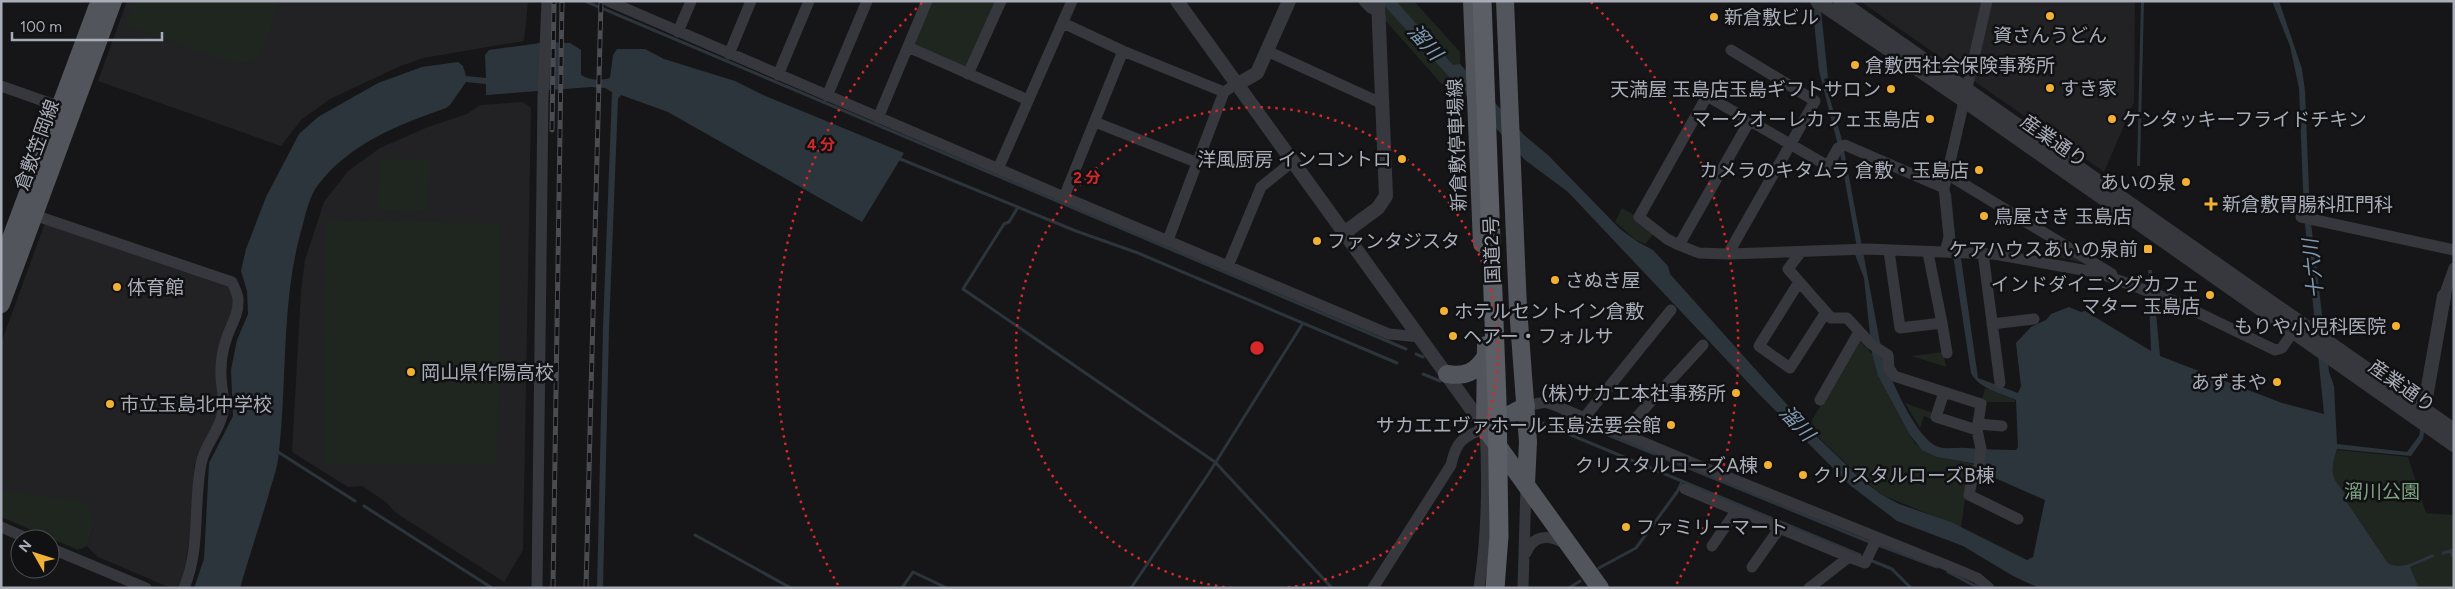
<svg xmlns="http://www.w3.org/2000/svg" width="2455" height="589" font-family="Figtree,'Noto Sans JP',sans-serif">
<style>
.built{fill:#222225}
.green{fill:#1e261f}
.water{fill:#2c353c}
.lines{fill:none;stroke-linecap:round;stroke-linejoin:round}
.stream{stroke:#2c353c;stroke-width:3}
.minor{stroke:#37383d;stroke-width:11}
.tertiary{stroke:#37383d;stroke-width:14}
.primary{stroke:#53555c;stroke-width:18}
.rail-casing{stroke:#4a4c52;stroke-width:5}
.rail{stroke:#111113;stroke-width:3;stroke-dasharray:9;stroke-linecap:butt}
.trunk-bridge{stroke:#5b5e65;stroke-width:19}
.ring{fill:none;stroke:#d62828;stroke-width:2.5;stroke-dasharray:2.5 5}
.poi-dot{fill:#f2b134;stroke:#111113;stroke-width:2}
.labels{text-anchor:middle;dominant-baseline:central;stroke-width:5;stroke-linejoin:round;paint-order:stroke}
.poi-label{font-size:19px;fill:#a8adb8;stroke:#111113;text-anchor:start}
.street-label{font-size:19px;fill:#a8adb8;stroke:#111113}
.park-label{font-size:19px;fill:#7fa381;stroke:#111113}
.water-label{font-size:20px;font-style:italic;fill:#7f9bb3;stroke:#111113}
.centre{fill:#d62828;stroke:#111113;stroke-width:2.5}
.ring-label{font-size:15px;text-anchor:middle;font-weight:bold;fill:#d62828;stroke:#111113;stroke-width:5;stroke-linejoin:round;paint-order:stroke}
</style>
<rect width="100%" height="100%" fill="#161618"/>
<path class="built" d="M127,1H526L528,2L524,41L423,58L398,67L330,99L301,120L281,146L98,81Z
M1860,1H2135L2134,102L2104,172Z
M523,102L531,108L523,550L504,582L396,513L386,502L362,486L348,487L292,452L301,291L305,260L324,202L348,171L380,148L428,127L467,114L480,105Z
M45,223L227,284L234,298L220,409L217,421L204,443L194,466L193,518L183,579L177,588H171L98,557L87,546L93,527L39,497L1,492V343Z"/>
<path class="green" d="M134,1H280L263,50L257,58L246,63L224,60L125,26Z
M930,1H998L967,71L911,46Z
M1385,1H1414L1460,52L1462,107L1384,19L1386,14Z
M380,158L430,159L428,211L378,210Z
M1622,208L1636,216L1654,233L1645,244L1636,240L1615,222Z
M326,220L501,223L497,465L323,464Z
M2050,241L2092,265L2048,255Z
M1859,340L1872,354L1878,376L1915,444L1937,457L1975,464L1969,472L1961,527L1882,495L1862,479L1808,427Z
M1943,352L1946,367L1912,356Z
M1985,388L2015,400V402H1985L1982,400Z
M1905,403L1933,413L1931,419L1924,416L1920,428Z
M2337,450L2408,457L2426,513L2454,515V588H2419L2410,567L2434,557C2421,560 2401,570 2388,563L2346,501C2346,490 2338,488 2334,479C2330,469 2334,459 2337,450Z
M6,491L83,502L94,514L93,527L87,546L78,550L1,517V492Z"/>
<path class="water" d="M1380,1H1396L1453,65L1460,64L1524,135L1548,155L1620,229L1638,242L1653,250L1668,266L1670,274L1809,429L1862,480L1882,495L1899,504L1951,522L2027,560L2033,557L2045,500L1986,474L1983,465L1937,457L1922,450L1910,435L1878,376L1872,354L1864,278L1854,252L1857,248L1840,153L1819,71L1812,1H1820L1828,78L1824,79L1842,140L1883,358C1891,379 1917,441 1939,447C1948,450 1957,447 1966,448C1983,449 1999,450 2016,450L2018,447L2016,400C2002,394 1978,388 1971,373L1953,255L1947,196L1948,192L1951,193L1956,245L1960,251L1978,378L2018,393L2021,386L2016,343L2031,327L2046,320L2051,314L2069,307L2081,312L2085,311L2151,351L2148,270H2152L2160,356L2282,403L2324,414L2304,214L2299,88L2290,46L2272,1H2279L2302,69L2305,91L2310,215L2329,372L2334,386L2337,444L2407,452L2419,436L2449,284L2453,286L2423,439L2411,456L2337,449C2334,459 2330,470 2335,480C2340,489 2346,490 2346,501L2388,563C2402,571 2420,559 2433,554L2434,557L2410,567L2419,588H2039L2013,576L1963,546L1897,521L1851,486L1756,391L1568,192L1525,160Z
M2141,1H2144L2140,166H2137Z
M547,42L570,43L581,50V75C589,80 601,81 610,78L613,55L617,49H645L664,59L735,81L763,95L904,153L862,222L668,112L621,95L618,99L609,329L603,588H597L603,328L612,92L605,88L591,87L486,95V84L466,82L450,105L446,108C398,125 350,143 318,185C310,195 306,212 303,224C280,301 288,381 278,460C276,473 271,485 268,497C259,527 249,557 240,588H194L204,559L209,463L233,416L231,370L237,340L248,314L247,291L241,271L246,249L266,197L299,134L318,117L378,83L422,67L458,62L463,66L466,76L486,78L485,55L489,50Z"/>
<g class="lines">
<path class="stream" d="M585,1L1406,349
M898,158L1076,231L1138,253L1397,363
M1018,207L1009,222L1004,224L963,289L1215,462L1332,588
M1416,354L1423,357
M1423,374L1440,381
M1562,416L1872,543
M1542,423L1860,555
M275,450L355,501
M364,506L492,588
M695,535L791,588
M1878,545L1937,567
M2451,552L2454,559
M2443,553L2454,550
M1870,560L1892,569L1911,588
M1599,568L1636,548L1677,492L1682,482
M1948,572L1979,588
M902,588L913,572L947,588
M1131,588L1209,473L1303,323
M1569,588L1580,581"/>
<path class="minor" d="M608,1L1064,197L1389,334L1420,337
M1364,1L1371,8L1379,12
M1063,23L1123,51L1224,92
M678,32L691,1
M908,47L1028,100
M1267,51L1381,103
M729,54L751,1
M968,74L1001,1
M778,75L809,1
M1,86L66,109
M827,96L867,1
M878,118L927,1
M1750,120L1679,245L1699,253L1728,254L1867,249L1994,254L2099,273L2174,301L2275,350L2282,348L2297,326
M1095,122L1198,163
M998,169L1072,1
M1947,174L2112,274
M1064,197L1123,51
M28,212L34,215L232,282C234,287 238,294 238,300C239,315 230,326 226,340C223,349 221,360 221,370C220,386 227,403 221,419C216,435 204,447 201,464C193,506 201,547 184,588
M2301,217L2454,250
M1168,240L1224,92L1230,88
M1679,245L1667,239L1639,217L1707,96L1828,166L1838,148L1845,145L1944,188
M1889,251L1900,328L1942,323L1928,253
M1945,252L1949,237L1944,188L1987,1
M1800,253L1788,269L1831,318H1847L1871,344L1888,355L1889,368L1894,376L1981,404L1977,430L1981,449L1979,466L1973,475L1969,495L2018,519
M1983,253L2000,383
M1728,254L1815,101L1731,50
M1228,266L1261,187L1292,162
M1799,282L1759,346L1790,368L1826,312
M2444,296L2454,268
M1942,323L1947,353
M1992,324L2034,319
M1944,392L1936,417L1977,430
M1820,400L1859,332
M1526,406L1545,402L1554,405L1700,466L1951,567L1977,578L1989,588
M1584,418L1671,310
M1978,424L2002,426
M1622,433L1703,345
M1685,489L1849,557
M1,527L29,539
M1712,546L1736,511
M50,548L146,588
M1526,553C1533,535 1549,534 1564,543
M1752,567L1779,529
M537,588L543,98L547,1
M1373,588L1451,465C1456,441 1463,437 1485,428C1488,480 1487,536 1479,588
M1523,588L1526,486
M1809,588L1849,557L1865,563L1877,538"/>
<path class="tertiary" d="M1177,1L1485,428
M1817,1L1963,100L2454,445
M1840,1L2454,430
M1238,84L1257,73L1289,1
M1344,233L1378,208L1386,196L1378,1
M2424,409L2444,296"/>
<path class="primary" d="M1472,1L1482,244
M1505,1L1518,308L1528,442L1526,484
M1,265L97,8
M1,304L113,1
M1486,345L1485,428L1600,588
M1447,374C1466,377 1476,372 1486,356
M1486,427L1526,406"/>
<defs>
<path id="rail" d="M552,130L554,1
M553,588L562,1
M586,588L601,1"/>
</defs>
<use href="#rail" class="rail-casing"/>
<use href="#rail" class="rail"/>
<path class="trunk-bridge" d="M1482,1L1497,401L1499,536L1495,588"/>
</g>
<g class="ring">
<path d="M1232 588A241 241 0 1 1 1282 588"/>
<path d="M838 585A481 481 0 0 1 923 2M1591 2A481 481 0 0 1 1676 585"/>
</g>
<g class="poi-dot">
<circle cx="2050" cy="16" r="5"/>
<circle cx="1714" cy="17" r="5"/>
<circle cx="1855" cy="65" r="5"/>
<circle cx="2050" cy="88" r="5"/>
<circle cx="1891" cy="89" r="5"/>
<circle cx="1930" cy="119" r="5"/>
<circle cx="2112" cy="119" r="5"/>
<circle cx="1402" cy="159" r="5"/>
<circle cx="1979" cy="170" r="5"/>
<circle cx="2186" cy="182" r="5"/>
<path d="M2208.5 196.5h5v5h5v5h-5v5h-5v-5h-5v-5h5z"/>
<circle cx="1984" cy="216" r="5"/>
<circle cx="1317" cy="241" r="5"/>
<rect x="2143" y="244" width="10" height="10" rx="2.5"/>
<circle cx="1555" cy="280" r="5"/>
<circle cx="117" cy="287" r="5"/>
<circle cx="2210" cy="295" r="5"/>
<circle cx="1444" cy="311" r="5"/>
<circle cx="2396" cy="326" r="5"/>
<circle cx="1453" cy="336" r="5"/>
<circle cx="411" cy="372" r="5"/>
<circle cx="2277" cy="382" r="5"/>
<circle cx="1736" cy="393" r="5"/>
<circle cx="110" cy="404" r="5"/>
<circle cx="1671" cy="425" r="5"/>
<circle cx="1768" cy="465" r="5"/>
<circle cx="1803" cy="475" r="5"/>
<circle cx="1626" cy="527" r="5"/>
</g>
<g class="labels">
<g class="poi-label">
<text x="1724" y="17">新倉敷ビル</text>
<text x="2050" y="35" text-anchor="middle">資さんうどん</text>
<text x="1865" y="65">倉敷西社会保険事務所</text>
<text x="2060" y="88">すき家</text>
<text x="1881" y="89" text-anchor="end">天満屋 玉島店玉島ギフトサロン</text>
<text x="1920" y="119" text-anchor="end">マークオーレカフェ玉島店</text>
<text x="2122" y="119">ケンタッキーフライドチキン</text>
<text x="1392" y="159" text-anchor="end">洋風厨房 インコントロ</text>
<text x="1969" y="170" text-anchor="end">カメラのキタムラ 倉敷・玉島店</text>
<text x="2176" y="182" text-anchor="end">あいの泉</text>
<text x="2222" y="204">新倉敷胃腸科肛門科</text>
<text x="1994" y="216">鳥屋さき 玉島店</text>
<text x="1327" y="241">ファンタジスタ</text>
<text x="2138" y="249" text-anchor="end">ケアハウスあいの泉前</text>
<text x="1565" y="280">さぬき屋</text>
<text x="2200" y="284" text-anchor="end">インドダイニングカフェ<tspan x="2200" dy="22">マター 玉島店</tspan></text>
<text x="127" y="287">体育館</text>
<text x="1454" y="311">ホテルセントイン倉敷</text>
<text x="2386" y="326" text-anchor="end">もりや小児科医院</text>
<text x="1463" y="336">ヘアー・フォルサ</text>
<text x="421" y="372">岡山県作陽高校</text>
<text x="2267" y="382" text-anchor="end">あずまや</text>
<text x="1726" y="393" text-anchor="end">(株)サカエ本社事務所</text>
<text x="120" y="404">市立玉島北中学校</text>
<text x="1661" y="425" text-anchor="end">サカエエヴァホール玉島法要会館</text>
<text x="1758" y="465" text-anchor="end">クリスタルローズA棟</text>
<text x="1813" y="475">クリスタルローズB棟</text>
<text x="1636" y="527">ファミリーマート</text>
</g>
<g class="street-label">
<text transform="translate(2054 141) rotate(35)">産業通り</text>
<text transform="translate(37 145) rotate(-70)">倉敷笠岡線</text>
<text transform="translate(1457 145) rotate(-92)">新倉敷停車場線</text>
<text transform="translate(1492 250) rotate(-92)">国道2号</text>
<text transform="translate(2402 386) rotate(35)">産業通り</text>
</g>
<g class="park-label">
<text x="2382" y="491">溜川公園</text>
</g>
<g class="water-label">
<text transform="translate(1425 42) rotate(48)">溜川</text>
<text transform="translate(2313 269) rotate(-96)">十六川</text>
<text transform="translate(1797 423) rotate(47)">溜川</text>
</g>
</g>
<circle cx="1257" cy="348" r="8" class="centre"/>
<g class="ring-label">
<text x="821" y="150">4 分</text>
<text x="1087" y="183">2 分</text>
</g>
<rect width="2455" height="589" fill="none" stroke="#a8adb8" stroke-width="5"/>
<g transform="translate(35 554) rotate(309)"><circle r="24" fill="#111113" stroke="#4d4f55"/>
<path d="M0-4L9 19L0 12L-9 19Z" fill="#f2b134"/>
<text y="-8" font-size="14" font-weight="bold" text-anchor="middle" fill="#a8adb8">N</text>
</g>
<path d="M12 32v8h150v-8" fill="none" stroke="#a8adb8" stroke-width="2.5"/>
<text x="20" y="32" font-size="15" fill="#a8adb8" stroke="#111113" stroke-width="4" paint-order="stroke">100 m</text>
</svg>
